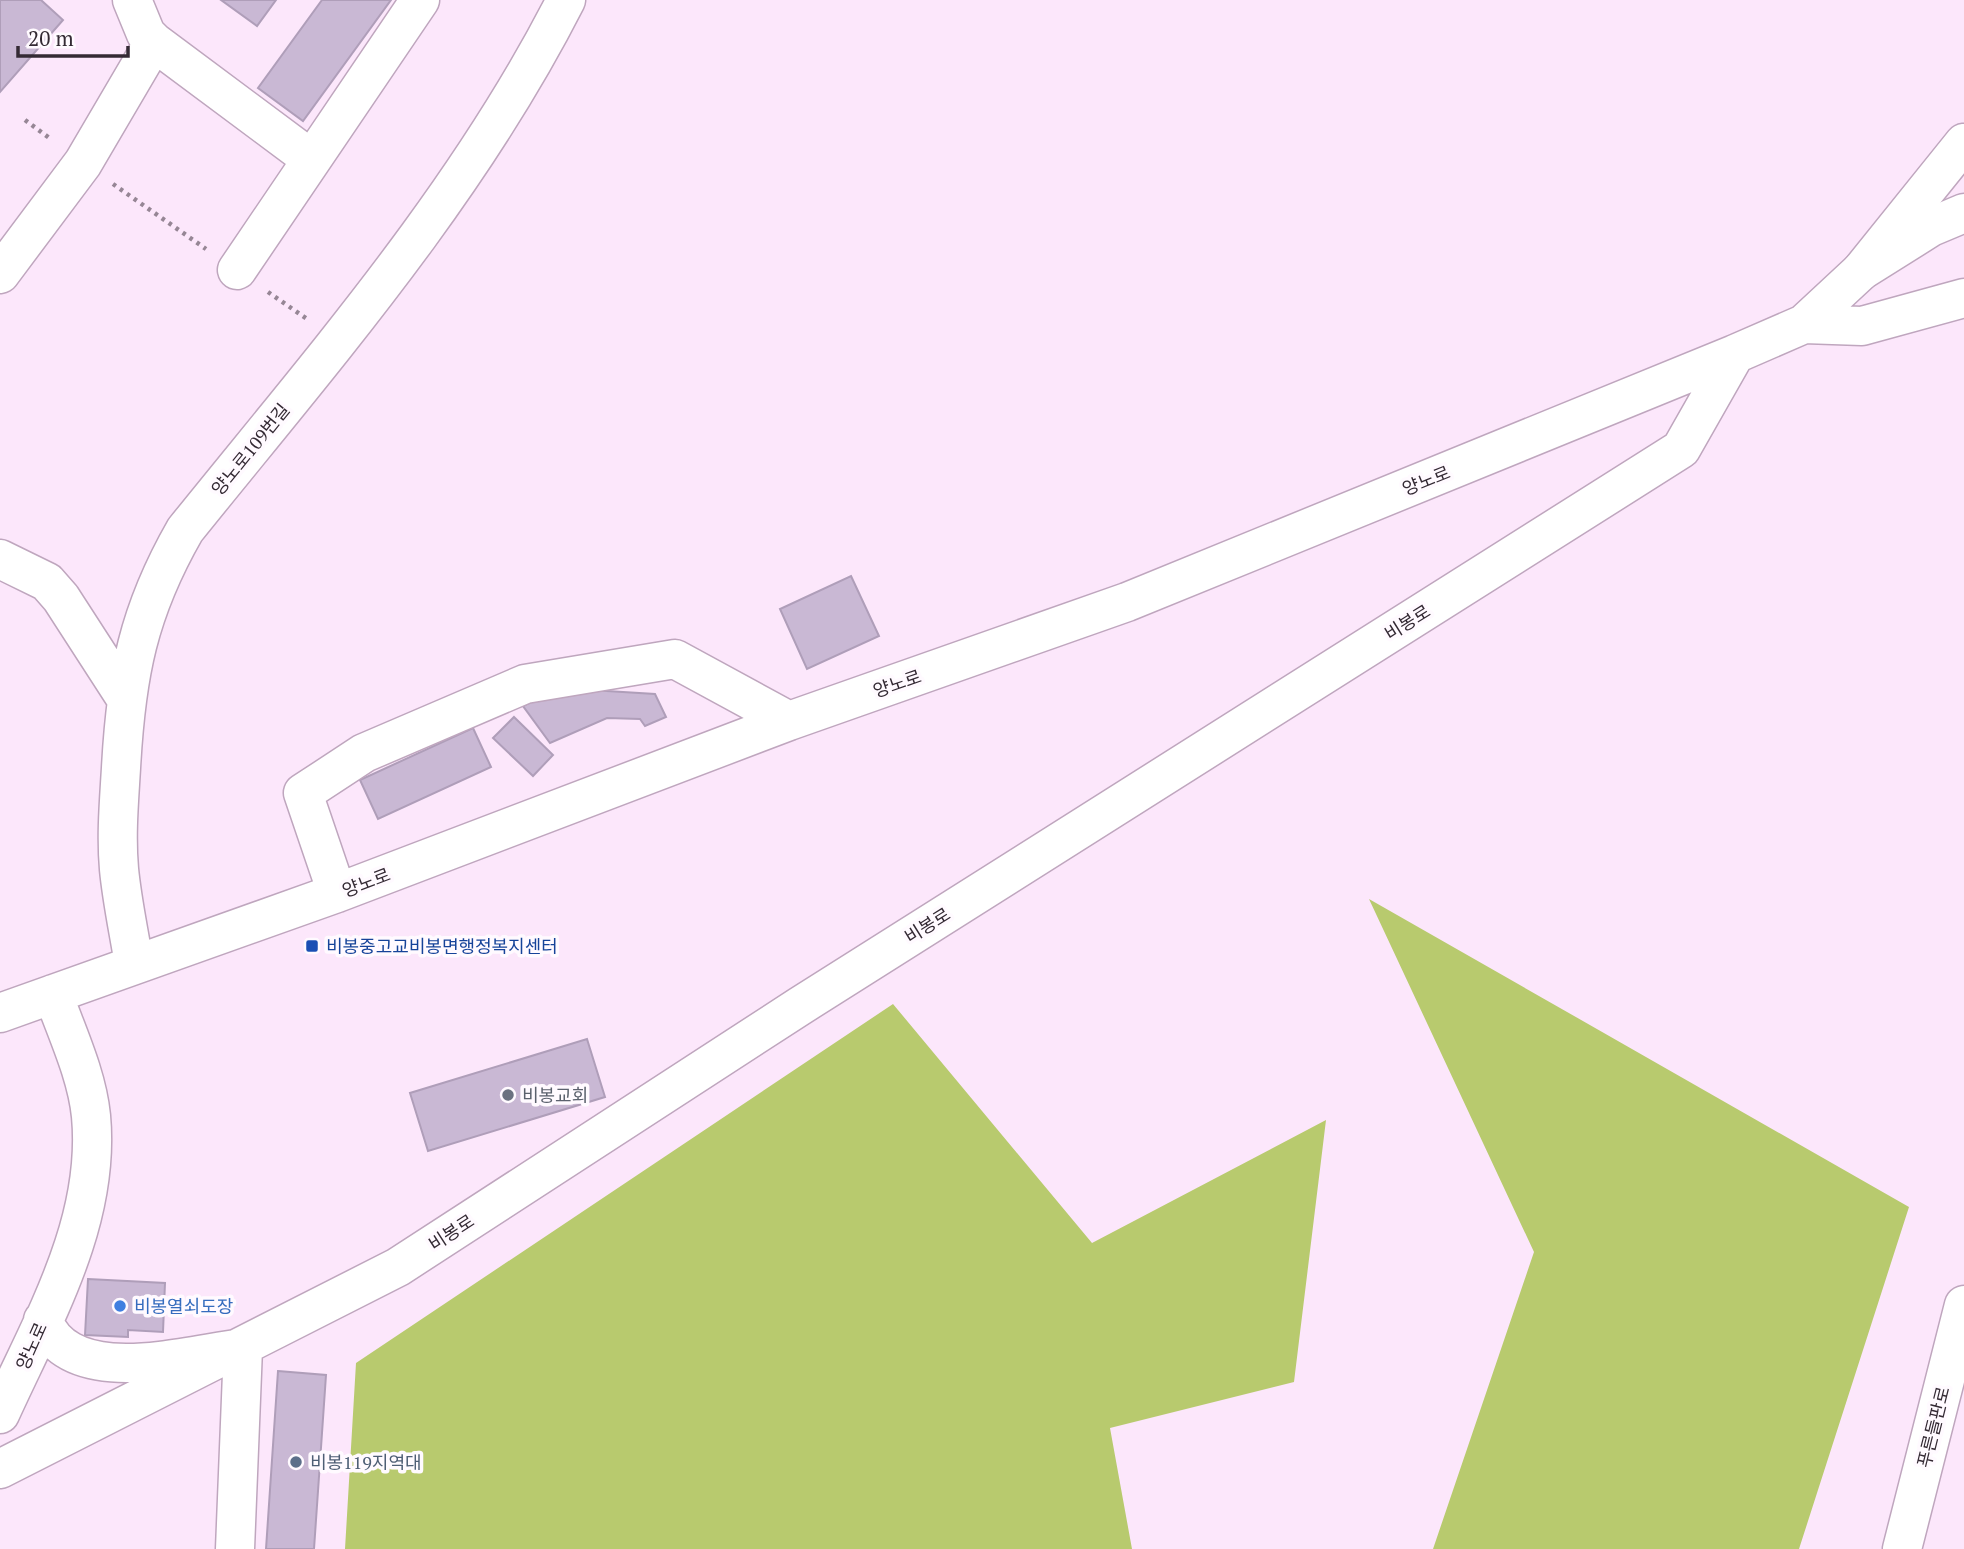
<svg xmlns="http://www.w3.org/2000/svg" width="1964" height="1549" font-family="'PT Serif','Noto Sans KR',serif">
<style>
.forest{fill:#b8ca6e}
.building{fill:#c9b8d4;stroke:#af9eb9;stroke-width:2}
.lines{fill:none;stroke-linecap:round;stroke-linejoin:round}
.minor-casing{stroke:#bfa6be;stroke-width:41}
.major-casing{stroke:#bfa6be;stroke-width:41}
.path{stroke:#968695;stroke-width:4.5;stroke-dasharray:3.5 5;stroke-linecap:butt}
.minor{stroke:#fff;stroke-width:38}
.major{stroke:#fff;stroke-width:38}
.transit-dot{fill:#1a4fb4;stroke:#fffaff;stroke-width:2.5}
.worship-dot{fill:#6b7280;stroke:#fffaff;stroke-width:2.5}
.shop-dot{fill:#3f7fe0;stroke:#fffaff;stroke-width:2.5}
.service-dot{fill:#5c6f8a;stroke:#fffaff;stroke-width:2.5}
.labels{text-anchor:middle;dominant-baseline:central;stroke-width:7;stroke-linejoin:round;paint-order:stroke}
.street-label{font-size:18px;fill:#342a34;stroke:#fffaff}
.transit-label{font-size:18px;fill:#164399;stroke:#fffaff;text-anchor:start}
.worship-label{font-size:18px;fill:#5b616d;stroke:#fffaff;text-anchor:start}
.shop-label{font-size:18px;fill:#366cbe;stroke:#fffaff;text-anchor:start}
.service-label{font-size:18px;fill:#4e5e75;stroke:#fffaff;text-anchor:start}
</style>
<rect width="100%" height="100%" fill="#fce7fb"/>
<path class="forest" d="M1369,899L1909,1207L1799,1549H1433L1534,1252Z
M893,1004L1092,1243L1326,1120L1294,1382L1110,1428L1132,1549H345L356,1363Z"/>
<path class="building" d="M0,0H41L63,20L0,92Z
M221,0H276L257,26Z
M322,0H391L303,121L258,88Z
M851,576L879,636L807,669L780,609Z
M558,688L655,694L666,717L645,726L640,719L607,718L550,743L523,706Z
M514,717L553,755L533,776L493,738Z
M473,728L491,767L378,819L360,780Z
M587,1039L605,1097L428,1151L410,1093Z
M88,1279L165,1283L163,1332L128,1330V1337L85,1335Z
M278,1371L326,1375L314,1549H266Z"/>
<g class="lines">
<defs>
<path id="minor" d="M132,0L146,34L154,42L311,159
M237,270L420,0
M0,274L83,163L154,42
M1804,324L1862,326L1964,298
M0,559L47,582L61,598L125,697
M337,893L303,793L364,753L525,684L675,659L789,721
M134,964C129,932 122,901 119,869C116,835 119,802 121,768C126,675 138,612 185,530C321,361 467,195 566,0
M0,1013L337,893L789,721L1127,602L1735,354
M43,1320C71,1390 184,1355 243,1348L235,1549
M0,1414C42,1321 101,1223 91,1116C87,1075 67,1033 53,994
M0,1469L398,1267L800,1006L1681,449L1735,354L1804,324L1861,271L1931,227L1964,213"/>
<path id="major" d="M1861,271L1964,143
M1902,1549L1964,1305"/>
</defs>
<use href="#minor" class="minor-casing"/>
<use href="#major" class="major-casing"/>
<path class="path" d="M25,120L52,140
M113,184L206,249
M268,292L307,319"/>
<use href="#minor" class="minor"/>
<use href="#major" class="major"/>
</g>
<rect class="transit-dot" x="305" y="939" width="14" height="14" rx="3.5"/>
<circle class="worship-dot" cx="508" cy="1095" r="7"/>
<circle class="shop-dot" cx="120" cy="1306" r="7"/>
<circle class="service-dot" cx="296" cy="1462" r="7"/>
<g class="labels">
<g class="street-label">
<text transform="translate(250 449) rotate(-51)">양노로109번길</text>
<text transform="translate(1426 480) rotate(-22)">양노로</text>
<text transform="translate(1407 622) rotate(-32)">비봉로</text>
<text transform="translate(897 683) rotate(-19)">양노로</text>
<text transform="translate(366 882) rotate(-21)">양노로</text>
<text transform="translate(927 925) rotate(-32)">비봉로</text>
<text transform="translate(451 1232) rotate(-33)">비봉로</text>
<text transform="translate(31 1346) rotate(-66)">양노로</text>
<text transform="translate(1933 1427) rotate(-76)">푸른들판로</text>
</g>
<g class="transit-label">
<text x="326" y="946">비봉중고교비봉면행정복지센터</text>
</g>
<g class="worship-label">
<text x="522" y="1095">비봉교회</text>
</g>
<g class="shop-label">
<text x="134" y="1306">비봉열쇠도장</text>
</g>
<g class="service-label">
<text x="310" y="1462">비봉119지역대</text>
</g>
</g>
<path d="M18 46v10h110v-10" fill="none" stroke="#342a34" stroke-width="3.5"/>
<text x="28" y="46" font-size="21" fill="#342a34" stroke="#fffaff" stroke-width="5" paint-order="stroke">20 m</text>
</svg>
